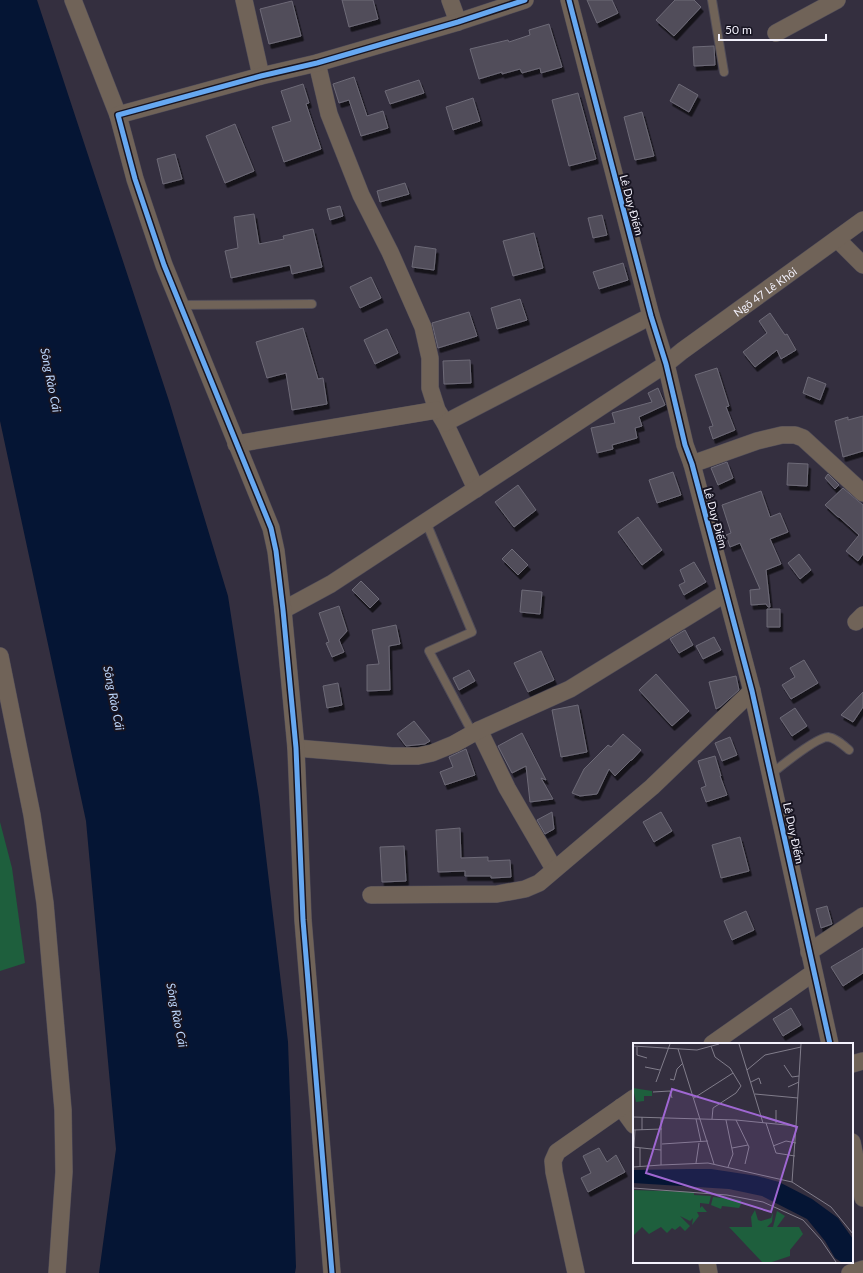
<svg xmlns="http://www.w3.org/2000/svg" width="863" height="1273" font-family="Lato,sans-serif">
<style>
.green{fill:#1e5f3d}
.water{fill:#051534}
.building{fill:#514d5a;stroke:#6d6a77;filter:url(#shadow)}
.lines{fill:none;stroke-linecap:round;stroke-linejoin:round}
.lane-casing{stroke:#504c58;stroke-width:10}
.street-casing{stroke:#504c58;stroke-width:18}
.lane{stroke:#706358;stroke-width:8}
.street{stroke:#706358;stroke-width:17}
.cycleway-casing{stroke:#171421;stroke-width:8}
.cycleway{stroke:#66a8f1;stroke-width:5}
.labels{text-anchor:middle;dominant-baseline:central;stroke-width:4;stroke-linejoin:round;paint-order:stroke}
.street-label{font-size:11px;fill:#f4f2fd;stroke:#171421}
.water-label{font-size:12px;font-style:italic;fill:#bfd9ff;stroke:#171421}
.inset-road{fill:none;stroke:#817d8b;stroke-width:1}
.view{fill:#9f67d2;fill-opacity:0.15;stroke:#9f67d2;stroke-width:2}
.inset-edge{fill:none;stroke:#f4f2fd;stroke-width:2}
</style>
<defs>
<filter id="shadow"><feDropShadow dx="2.5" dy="4.5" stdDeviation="0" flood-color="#0009"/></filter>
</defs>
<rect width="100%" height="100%" fill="#342f3f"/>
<path class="green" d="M0,822L12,868L25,963L0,971Z"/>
<path class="water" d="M0,0H37L169,401L228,596L259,797L288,1042L296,1267L295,1273H99L116,1149L86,821L0,421Z"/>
<path class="building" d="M342,0H373L378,19L349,27Z
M587,0H612L618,13L597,23Z
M675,0H694L701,7L674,36L656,20Z
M292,1L301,36L269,44L260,9Z
M549,24L562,67L541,73L540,68L522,73L520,69L502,74V72L479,79L470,49L508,40L509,42L530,35L529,30Z
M714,46L715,65L694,66L693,47Z
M354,77L367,116L383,111L388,128L361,136L349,100L339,103L333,84Z
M419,80L424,93L390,104L385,91Z
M303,84L309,103L306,104L321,149L284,162L272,127L291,121L281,91Z
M679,84L698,95L689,112L670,101Z
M578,93L596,159L569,166L552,100Z
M473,98L480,121L453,130L446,107Z
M642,112L654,156L635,160L624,117Z
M235,124L254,171L225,183L206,136Z
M175,154L182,179L163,184L157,159Z
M405,183L409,194L380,202L377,191Z
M340,206L343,216L330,220L327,209Z
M254,214L259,244L284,239L283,236L313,229L322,267L292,274L290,265L231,278L225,251L238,248L234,217Z
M602,215L607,235L593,238L588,218Z
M534,233L543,268L513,276L503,241Z
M415,246L436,249L434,270L412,267Z
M623,263L628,280L599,289L593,272Z
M371,277L381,298L360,308L350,287Z
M520,299L527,320L497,329L491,308Z
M469,312L477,336L438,348L432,323Z
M770,313L785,335L787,334L796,350L781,359L777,350L755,367L743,352L767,333L759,321Z
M303,328L318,379L323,378L327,404L292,410L286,373L267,378L256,342Z
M387,329L398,353L375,364L364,340Z
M470,360L471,383L444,384L443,361Z
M717,368L729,406L726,407L735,430L713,439L709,427L713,426L695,375Z
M808,377L826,384L820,400L803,393Z
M658,388L665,405L639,417L642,426L635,428L637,438L612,445L613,449L597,453L591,428L615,423L612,413L652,402L648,393Z
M863,416V451L843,457L835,421L848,417V420Z
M727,462L733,478L718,485L711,468Z
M788,463L808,464L807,486L787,485Z
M673,472L681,495L657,503L649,480Z
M828,474L839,485L835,489L825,478Z
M518,485L536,510L514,527L495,502Z
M843,488L863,505V554L858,561L846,551L859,535L839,517H838L825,505Z
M761,491L770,517L780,513L788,532L770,539L781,564L766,570L770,607H768L766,604L751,605L750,590L760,589L740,543L730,547L726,535L731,533L722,505Z
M638,517L662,550L642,565L618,532Z
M512,549L528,565L518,575L502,559Z
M799,554L811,570L800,579L788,563Z
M694,562L706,582L684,595L679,585L685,582L680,570Z
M361,581L379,599L370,608L352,590Z
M522,590L542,592L540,614L520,612Z
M339,606L347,631L339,640L344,652L332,657L326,643L329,642L319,613Z
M767,609H780V627H767Z
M396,625L400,644L389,646L390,690L367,691V665L379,664L372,630Z
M685,630L693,645L679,653L670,639Z
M714,637L721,650L703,659L696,646Z
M541,651L554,680L528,692L514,663Z
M804,660L818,683L791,699L782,685L795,677L790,668Z
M469,670L475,681L459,690L453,678Z
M656,674L689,711L672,726L639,690Z
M736,676L739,690L720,707L716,709L709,682Z
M338,683L342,705L327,708L323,686Z
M863,692V707L853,722L841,715Z
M578,705L587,752L561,757L552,710Z
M795,708L807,726L792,736L780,718Z
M414,721L430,741L425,744L406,746L397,734Z
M522,733L546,780L541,778L553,799L530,802L526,766L512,773L498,746Z
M623,734L641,750L632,760H631L615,776L609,769L597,794L580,796L572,793L584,769L608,745L611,747Z
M730,737L737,755L722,761L715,743Z
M466,749L475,775L445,785L440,772L453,767L449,757Z
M715,756L721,776H720L727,795L706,802L701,788L706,786L698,761Z
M552,812L554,829L545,834L537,820Z
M661,812L672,831L654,842L643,822Z
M460,828L461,858L488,857V861L510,860L511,877L491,878V876H465V871L438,872L436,830Z
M740,837L749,871L721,878L712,845Z
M404,846L406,881L382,882L380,847Z
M827,906L832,924L821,928L816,909Z
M746,911L754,930L732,940L724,921Z
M863,948V973L843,986L831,967Z
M791,1008L801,1025L783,1036L773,1019Z
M599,1148L607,1162L616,1155L625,1172L588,1192L581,1178L591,1173L583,1156Z"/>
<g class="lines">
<defs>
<path id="lane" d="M712,0L724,72
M180,305L312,304
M426,522L472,632L429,651L473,734
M771,774C781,766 817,737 828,737C836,738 843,745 849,750"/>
<g id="street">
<path d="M73,0L118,115"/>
<path d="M244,0L261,76"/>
<path d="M450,0L458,22"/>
<path d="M569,0L651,316L666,364L685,445L692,464L752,691L830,1044"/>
<path d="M776,33L837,0"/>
<path d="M317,63L329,114L361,195L390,252L423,327L430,358V388L437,410L445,423L476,489"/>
<path d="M837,239L863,265"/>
<path d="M445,423L651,316"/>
<path d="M236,444L437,410"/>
<path d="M692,464L757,441L782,435H795L803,438L863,493"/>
<path id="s1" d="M283,610L331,584L666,364L682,351L863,220"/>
<path d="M856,622L863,615"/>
<path d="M0,656L32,815L45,903L63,1110L64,1172L57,1273"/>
<path d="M479,730L507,788L554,869"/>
<path d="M296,748L392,756H418L432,753L454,744L479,730L570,689L726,593"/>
<path d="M371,895L497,894L525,889L539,883L652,787L752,691"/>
<path d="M809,952L863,916"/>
<path d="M712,1044L813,973"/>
<path d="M852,1064L863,1061"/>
<path d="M621,1107L634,1125"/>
<path d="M852,1142L863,1198"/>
<path d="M707,1262L709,1273"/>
<path d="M332,1273L303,920L296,748L283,610L276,551L271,528L164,265L135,179L118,115L261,76L317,63L458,22L525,0"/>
<path d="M576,1273L554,1172L553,1161L557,1152L634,1098"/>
<path d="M850,1273L863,1269"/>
</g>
</defs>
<use href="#lane" class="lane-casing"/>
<use href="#street" class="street-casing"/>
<use href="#lane" class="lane"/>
<use href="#street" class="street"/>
<defs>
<path id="cycleway" d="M569,0L651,316L666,364L685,445L692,464L752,691L830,1044
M332,1273L303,920L296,748L283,610L276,551L271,528L164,265L135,179L118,115L261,76L317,63L458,22L525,0"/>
</defs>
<use href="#cycleway" class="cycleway-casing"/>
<use href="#cycleway" class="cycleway"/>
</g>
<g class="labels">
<g class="street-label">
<text transform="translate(632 205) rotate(75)">Lê Duy Điếm</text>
<text stroke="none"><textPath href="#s1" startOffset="578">Ngõ 47 Lê Khôi</textPath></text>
<text transform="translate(716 518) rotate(75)">Lê Duy Điếm</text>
<text transform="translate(794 833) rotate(78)">Lê Duy Điếm</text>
</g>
<g class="water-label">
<text transform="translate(51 380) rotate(79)">Sông Rào Cái</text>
<text transform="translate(114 698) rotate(79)">Sông Rào Cái</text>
<text transform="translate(177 1015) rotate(79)">Sông Rào Cái</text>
</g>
</g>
<g transform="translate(633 1043)">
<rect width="220" height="220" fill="#342f3f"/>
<path d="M0,45L19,48V53H11V58L3,59ZM0,147L61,149V152L78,153L76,161L67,160V165L69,163L74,169H64L66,173L59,182L60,175L57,178L47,173L57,183L52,188L47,183L42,187L39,185L34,190L28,184L16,191L9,184L0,193ZM80,154L108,157V161L106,165L89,163L88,166L78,162ZM122,167L125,177L128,178L138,175L140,169L139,179L134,184H140L144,168L152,173L144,184H166L170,191L157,207V213L139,219H129L96,184H119L118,174Z" fill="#1e5f3d"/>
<path d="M57,126H78L124,133L146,139L179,156L205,175L220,196V219H208L202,215L192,198L174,176L129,153L96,146L0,140V127Z" fill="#051534"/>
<path class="inset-road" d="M106,1L130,80M0,3L64,7L86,1M78,3L82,14L97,25L108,43L103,50L80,65L79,76M4,4V12L14,15M45,6L81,121M151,22L159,34L166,33M12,24L27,27M114,27L132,12L168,4M37,36L41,37L44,26L50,20M23,39L37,1M118,39L126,35L128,41M155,44L166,39M20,49L37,48L39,55M122,51L165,55M61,55L100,30M0,74L103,77L163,83L168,1M28,75V122L75,120L159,139L198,164L220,191M63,76L68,99M93,77L100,111L95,124M103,77L116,104L112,121M133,80L143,110L162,113M143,80V67M0,87L29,86M9,87V74M29,101L75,98M140,103L153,98L163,100M0,104L28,107M1,104L2,87M99,105L115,102M63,120L66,100M0,124L28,122M7,124V105M159,139L163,83M0,145L94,152L130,159L170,177L188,197L203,219"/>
<path class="view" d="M39,46L164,84L138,169L13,130Z"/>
<rect width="220" height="220" class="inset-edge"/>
</g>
<path d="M719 34v6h107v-6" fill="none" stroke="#f4f2fd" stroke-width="2"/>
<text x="725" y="34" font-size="12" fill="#f4f2fd" stroke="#171421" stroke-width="3" paint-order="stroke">50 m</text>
</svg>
